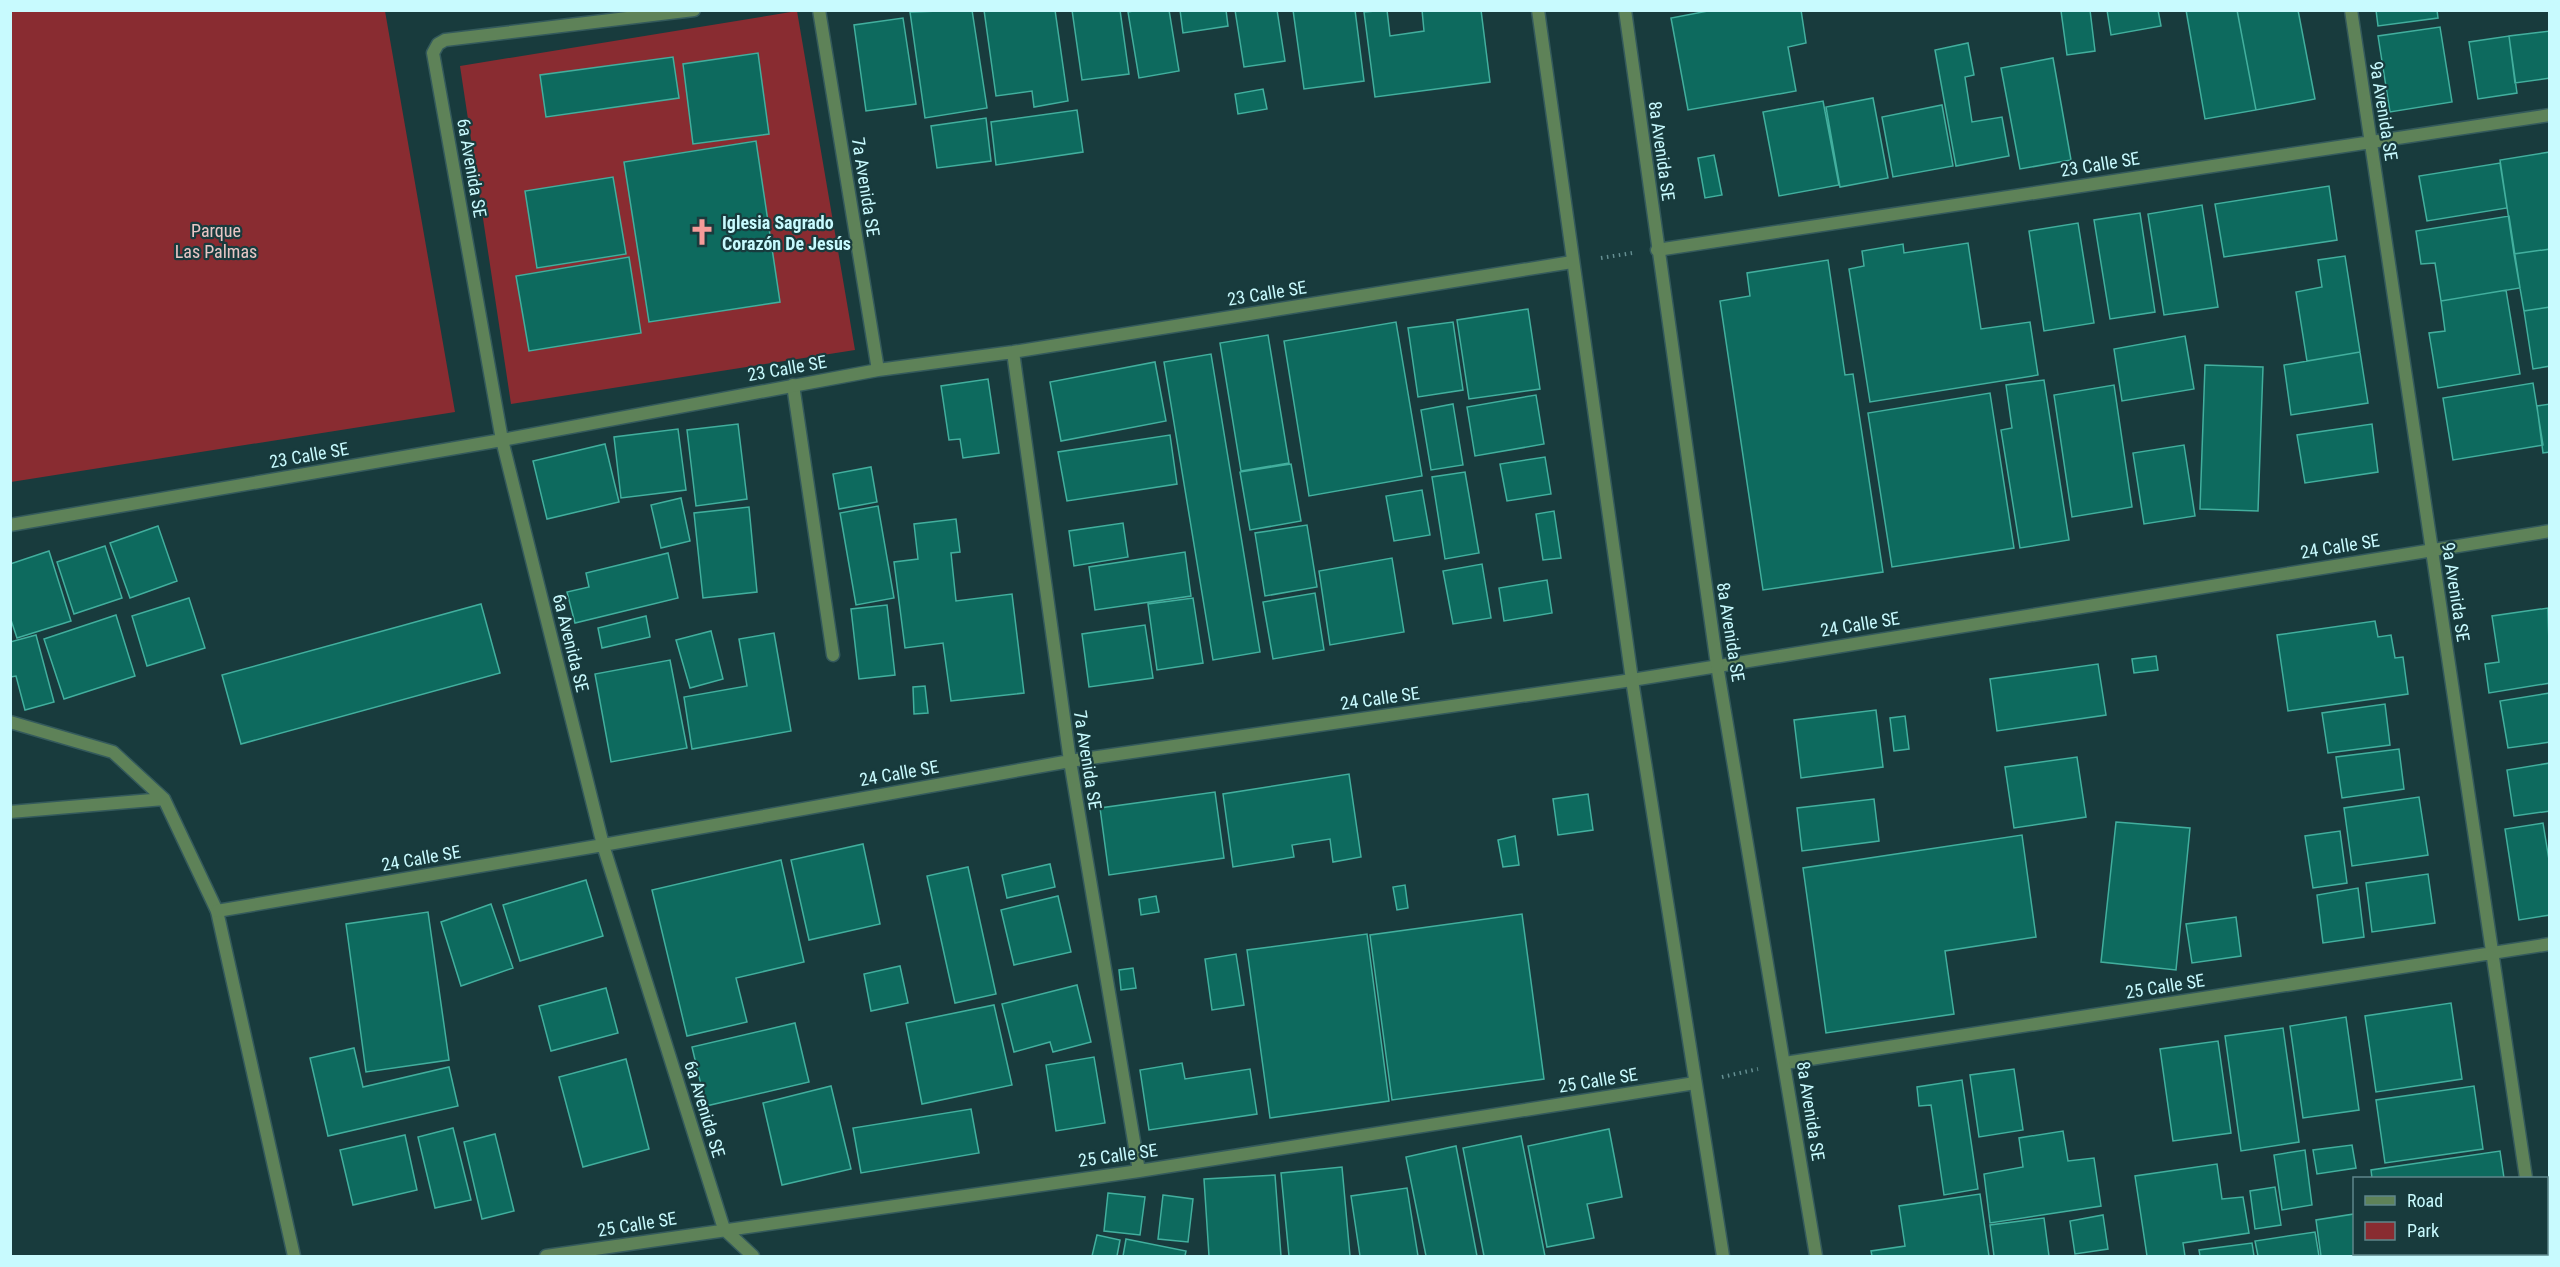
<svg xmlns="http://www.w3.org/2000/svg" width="2560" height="1267" font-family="'Roboto Condensed',sans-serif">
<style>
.green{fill:#892c31;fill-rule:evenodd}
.building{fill:#0d6a5e;stroke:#42af9e;stroke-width:1.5}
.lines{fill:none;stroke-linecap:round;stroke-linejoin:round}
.service-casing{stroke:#345a5c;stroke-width:15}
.minor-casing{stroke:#345a5c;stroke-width:15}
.tertiary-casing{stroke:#345a5c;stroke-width:15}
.path{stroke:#658f92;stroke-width:4;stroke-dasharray:1.5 4.5;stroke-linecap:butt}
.service{stroke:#5e8258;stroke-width:12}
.minor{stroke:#5e8258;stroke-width:12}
.tertiary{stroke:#5e8258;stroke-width:12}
.labels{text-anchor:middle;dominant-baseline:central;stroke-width:4.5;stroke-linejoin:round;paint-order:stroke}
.street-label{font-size:18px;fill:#c8fafe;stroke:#183b3d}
.poi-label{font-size:18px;font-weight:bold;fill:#c8fafe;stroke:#183b3d;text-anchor:start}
.park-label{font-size:18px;fill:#e9c6c5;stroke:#183b3d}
</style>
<rect width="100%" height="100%" fill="#183b3d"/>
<path class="green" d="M11,10L385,11L455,412L11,482Z
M797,11L855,350L511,404L460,66ZM755,141L780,302L649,322L624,162Z"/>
<path class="building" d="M972,10L987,108L925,118L910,12Z
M984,10H1055L1068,101L1034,107L1032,91L996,96Z
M1072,10H1120L1129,74L1082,80Z
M1138,10H1169L1179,71L1139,78L1128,12Z
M1180,10H1226L1228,26L1183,33Z
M1235,10H1277L1285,61L1244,67Z
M1293,10H1355L1364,81L1304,89Z
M1387,10L1390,36L1424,31L1422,10H1481L1490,82L1375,97L1364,12Z
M1713,10H1801L1806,43L1788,47L1796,91L1688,110L1671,18Z
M2090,10L2095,51L2067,55L2061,11Z
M2107,10H2158L2161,26L2111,35Z
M2186,10H2237L2256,110L2205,119Z
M2237,10H2298L2315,99L2256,110Z
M2376,10H2437L2438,18L2378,26Z
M903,18L916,104L866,111L854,25Z
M2440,27L2452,102L2390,112L2378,36Z
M2550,31V78L2515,83L2509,36Z
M2509,36L2517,93L2478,99L2469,42Z
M1968,43L1974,75L1965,77L1972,122L2002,117L2009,156L1956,166L1935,50Z
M758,53L769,134L693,144L683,64Z
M673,57L679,98L546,117L540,75Z
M2053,58L2071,160L2020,169L2001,68Z
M1263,89L1267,109L1238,114L1235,94Z
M1873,98L1888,178L1840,187L1826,107Z
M1823,101L1839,185L1779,196L1763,112Z
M1942,105L1953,166L1893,177L1882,117Z
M1077,110L1083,152L996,165L991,122Z
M986,118L991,161L937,168L931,126Z
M756,141L780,302L649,322L624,162Z
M2550,152V249L2514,254L2500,160Z
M1714,155L1722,195L1705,198L1698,158Z
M2500,163L2507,208L2427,221L2419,176Z
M613,177L626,254L537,268L525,191Z
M2329,186L2337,240L2224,257L2215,204Z
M2202,205L2218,307L2164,315L2148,214Z
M2140,213L2155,312L2110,319L2094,220Z
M2509,216L2520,288L2441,301L2435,263L2421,264L2416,231Z
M2078,223L2094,323L2044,331L2029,231Z
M1968,243L1981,329L2030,322L2038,375L1870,402L1849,269L1864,266L1862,251L1903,244L1904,253Z
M2550,249V307L2524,311L2514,254Z
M2345,256L2360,352L2307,361L2296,292L2322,287L2318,260Z
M629,257L641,333L529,351L516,276Z
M1828,260L1845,375L1853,374L1883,572L1763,590L1720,301L1750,296L1747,273Z
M2506,290L2520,374L2438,388L2429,333L2445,331L2441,301Z
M2550,307V366L2533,369L2524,311Z
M1528,309L1540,389L1469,399L1457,320Z
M1396,322L1422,476L1309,496L1284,341Z
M1453,322L1463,390L1418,397L1408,328Z
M1268,335L1289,463L1241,471L1220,343Z
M2185,336L2194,389L2122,401L2114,349Z
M2360,352L2368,403L2291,415L2284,365Z
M1211,354L1260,652L1213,660L1164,362Z
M1155,362L1166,421L1061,441L1050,382Z
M2205,365L2263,367L2258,511L2200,509Z
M988,379L999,453L963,458L960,439L949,440L941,386Z
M2044,380L2069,540L2020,548L2001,430L2012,428L2006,385Z
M2533,383L2543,445L2453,460L2443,398Z
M2114,385L2132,507L2072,517L2054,395Z
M1990,393L2014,548L1892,567L1868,413Z
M1536,395L1544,444L1475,456L1467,407Z
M1453,404L1463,465L1431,470L1421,410Z
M2550,404V452L2543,453L2537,406Z
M738,424L747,499L696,506L687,430Z
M2372,424L2378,472L2305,483L2297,435Z
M678,429L686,490L621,498L614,437Z
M1170,435L1177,484L1067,501L1058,452Z
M605,444L619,502L547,519L533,461Z
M2184,445L2195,516L2144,524L2133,453Z
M1545,457L1551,494L1507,501L1500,464Z
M1291,464L1301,521L1250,530L1240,472Z
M871,467L877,502L839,509L833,474Z
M1465,472L1479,553L1445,559L1432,477Z
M1422,490L1430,535L1394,541L1386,496Z
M681,498L690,541L661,548L651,505Z
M878,506L894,598L856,605L840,513Z
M749,507L757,592L703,598L694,513Z
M1554,511L1561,558L1543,560L1536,514Z
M956,519L960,552L951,553L956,601L1012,594L1024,693L951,701L943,643L905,648L894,562L918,559L914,524Z
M1123,523L1128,557L1074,566L1069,531Z
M1307,525L1317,587L1265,596L1255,533Z
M158,526L177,581L130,598L110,543Z
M105,546L122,598L74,614L57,562Z
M49,551L71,621L17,638L10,617V564Z
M1185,552L1191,596L1095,610L1089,567Z
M668,553L678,598L575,623L567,592L589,587L586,573Z
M1392,558L1404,632L1330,645L1319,571Z
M1482,564L1491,618L1453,624L1443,571Z
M1547,580L1552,613L1504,621L1499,588Z
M1315,593L1324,650L1273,659L1263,602Z
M189,598L205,648L147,666L132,616Z
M1193,598L1203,663L1157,670L1148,604Z
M481,604L500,673L241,744L222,675Z
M887,605L895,675L859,679L851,609Z
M2548,608L2550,683L2489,693L2485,664L2499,662L2492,616Z
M116,615L135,676L64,699L44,639Z
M646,616L650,637L602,648L598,628Z
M2375,621L2378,637L2391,635L2395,658L2403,657L2408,694L2288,711L2277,635Z
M1145,625L1153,678L1089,687L1082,634Z
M711,631L723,679L690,688L676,640Z
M774,633L791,731L692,749L684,697L747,686L739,639Z
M36,635L54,702L25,710L16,676L10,677V642Z
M2156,656L2158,670L2134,673L2132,659Z
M670,660L687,748L611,762L595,674Z
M2098,664L2106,715L1997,731L1990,679Z
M925,686L928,713L914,714L913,687Z
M2550,693V742L2508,748L2500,701Z
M2385,704L2390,745L2328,753L2322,713Z
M1876,710L1883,767L1801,778L1794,720Z
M1905,716L1909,749L1894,751L1890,718Z
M2399,749L2404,789L2342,798L2336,757Z
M2077,757L2086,817L2014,828L2005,767Z
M2550,763V811L2514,816L2507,770Z
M1349,774L1361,857L1333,862L1330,839L1292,845L1294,857L1233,867L1223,794Z
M1215,792L1224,858L1109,875L1100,808Z
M1588,794L1593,830L1558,835L1553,799Z
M2419,797L2428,855L2352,866L2344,808Z
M1874,799L1879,841L1802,851L1797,808Z
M2116,822L2190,828L2176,970L2101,962Z
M2543,823L2550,866V915L2519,920L2505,829Z
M2340,831L2347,883L2313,888L2305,836Z
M2022,835L2036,937L1945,951L1954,1014L1826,1033L1803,868Z
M1515,836L1519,865L1503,867L1498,840Z
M863,844L880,924L809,940L791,860Z
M781,860L804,962L736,978L747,1022L687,1036L652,890Z
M1050,864L1055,887L1007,898L1002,875Z
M968,867L996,994L955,1003L927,876Z
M2428,874L2435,923L2372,932L2366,883Z
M586,880L603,936L520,961L503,905Z
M1405,885L1408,908L1397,910L1393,887Z
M2358,888L2364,937L2323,943L2317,895Z
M1058,896L1071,952L1014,965L1001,910Z
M1156,896L1159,912L1141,915L1139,899Z
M491,904L513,968L461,986L441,922Z
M428,912L449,1060L366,1072L346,924Z
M1522,914L1544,1079L1392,1100L1370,935Z
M2236,917L2241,956L2192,963L2186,924Z
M1367,934L1389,1101L1270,1118L1247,950Z
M1236,954L1244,1005L1212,1010L1205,959Z
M900,966L908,1003L871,1011L864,974Z
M1133,968L1136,988L1121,990L1119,970Z
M1077,985L1091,1042L1053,1052L1050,1042L1014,1052L1002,1004Z
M606,988L618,1033L551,1051L539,1006Z
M2451,1003L2462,1079L2376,1092L2365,1016Z
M994,1005L1012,1085L922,1104L906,1023Z
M2346,1017L2359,1110L2303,1118L2290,1026Z
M795,1023L809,1082L706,1106L692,1047Z
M2283,1028L2299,1142L2241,1151L2225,1036Z
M2218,1041L2231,1133L2173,1141L2160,1049Z
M354,1048L363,1087L449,1067L458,1106L328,1136L310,1058Z
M1094,1057L1105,1123L1056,1131L1046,1065Z
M626,1059L649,1149L583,1167L559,1077Z
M1182,1063L1185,1079L1250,1069L1257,1114L1149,1130L1140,1070Z
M2014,1069L2023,1130L1979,1137L1970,1075Z
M1962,1080L1978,1189L1944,1195L1931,1105L1919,1106L1917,1087Z
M831,1086L851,1169L782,1185L763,1103Z
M2474,1086L2483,1149L2385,1163L2376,1100Z
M971,1109L979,1153L861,1173L853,1128Z
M453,1128L471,1200L435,1208L418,1137Z
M1609,1129L1622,1197L1587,1204L1594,1238L1547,1247L1528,1146Z
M2063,1131L2068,1161L2094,1158L2101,1206L1990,1223L1984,1174L2023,1167L2019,1138Z
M495,1134L514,1211L482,1219L464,1142Z
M405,1135L417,1190L353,1205L340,1150Z
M1521,1136L1545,1256H1484L1463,1148Z
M2352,1145L2356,1168L2317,1174L2313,1150Z
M1456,1146L1477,1256H1426L1406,1157Z
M2305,1150L2312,1205L2282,1210L2274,1155Z
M2500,1151L2504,1178H2372L2371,1170Z
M2217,1164L2222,1199L2243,1197L2249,1233L2183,1243L2185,1256H2147L2135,1176Z
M1342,1167L1350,1256H1289L1281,1173Z
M1275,1175L1281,1256H1209L1204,1179Z
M2275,1187L2281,1225L2255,1229L2250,1191Z
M1407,1188L1418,1256H1360L1351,1196Z
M1108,1193L1145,1197L1140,1235L1104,1231Z
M1980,1194L1989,1256H1872L1871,1251L1905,1246L1899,1206Z
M1163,1195L1193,1199L1188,1242L1158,1239Z
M2354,1214V1254H2377L2378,1256H2321L2316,1220Z
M2103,1215L2108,1249L2075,1254L2070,1221Z
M2044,1218L2049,1256H1994L1990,1225Z
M2315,1232L2319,1256H2258L2255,1241Z
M1097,1235L1120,1240L1117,1256H1092Z
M1126,1239L1186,1251L1185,1256H1123Z
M2252,1243L2254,1256H2200L2199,1250Z
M2391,1254H2500L2501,1256H2392Z"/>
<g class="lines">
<defs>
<path id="service" d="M793,385L833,655
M10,722L113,752L164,799L217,911L294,1256
M10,812L164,799
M2546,1215H2550"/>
<path id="minor" d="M694,10L445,40L438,44L433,53L502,440L603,845L724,1229L753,1256
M819,10L878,370
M2351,10L2526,1178
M1657,250L2550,115
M1013,352L1070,761L1139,1171
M10,525L502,440L878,370L1013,352L1572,262
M217,911L603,845L1070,761L1632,680L2550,531
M1785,1063L2550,944
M2538,1254V1256
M546,1256L1139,1171L1695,1083"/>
<path id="tertiary" d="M1538,10L1632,680L1723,1256
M1625,10L1717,665L1816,1256"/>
</defs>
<use href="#service" class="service-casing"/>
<use href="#minor" class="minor-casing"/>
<use href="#tertiary" class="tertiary-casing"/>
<path class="path" d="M1601,258L1632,253
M1722,1077L1758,1069"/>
<use href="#service" class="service"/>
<use href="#minor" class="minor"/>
<use href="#tertiary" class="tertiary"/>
</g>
<defs>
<symbol id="church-bare" viewBox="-9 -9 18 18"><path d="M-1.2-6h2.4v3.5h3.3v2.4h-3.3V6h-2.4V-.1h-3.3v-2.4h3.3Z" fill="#f59b99" stroke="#183b3d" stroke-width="2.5" paint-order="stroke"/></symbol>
</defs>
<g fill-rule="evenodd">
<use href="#church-bare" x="683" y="213" width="38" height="38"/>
</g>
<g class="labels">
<g class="street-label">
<text transform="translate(2384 111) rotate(81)">9a Avenida SE</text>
<text transform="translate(1662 151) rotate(82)">8a Avenida SE</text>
<text transform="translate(2100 164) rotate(-9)">23 Calle SE</text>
<text transform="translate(472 168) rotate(80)">6a Avenida SE</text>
<text transform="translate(866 187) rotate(81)">7a Avenida SE</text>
<text transform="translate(1267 293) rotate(-9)">23 Calle SE</text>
<text transform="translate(787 368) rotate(-10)">23 Calle SE</text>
<text transform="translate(309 455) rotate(-10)">23 Calle SE</text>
<text transform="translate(2340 546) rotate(-9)">24 Calle SE</text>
<text transform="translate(2456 592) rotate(81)">9a Avenida SE</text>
<text transform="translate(1860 624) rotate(-9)">24 Calle SE</text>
<text transform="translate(1731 632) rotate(81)">8a Avenida SE</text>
<text transform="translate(571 643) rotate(76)">6a Avenida SE</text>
<text transform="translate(1380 698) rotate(-8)">24 Calle SE</text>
<text transform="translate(1088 760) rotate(81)">7a Avenida SE</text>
<text transform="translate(899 773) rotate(-10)">24 Calle SE</text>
<text transform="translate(421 858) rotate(-10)">24 Calle SE</text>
<text transform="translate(2165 986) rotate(-9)">25 Calle SE</text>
<text transform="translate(1598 1080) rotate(-9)">25 Calle SE</text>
<text transform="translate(705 1109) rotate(73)">6a Avenida SE</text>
<text transform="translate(1811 1111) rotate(81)">8a Avenida SE</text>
<text transform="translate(1118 1155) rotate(-8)">25 Calle SE</text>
<text transform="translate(637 1224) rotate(-9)">25 Calle SE</text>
</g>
<g class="poi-label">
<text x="722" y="222">Iglesia Sagrado<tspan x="722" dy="21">Corazón De Jesús</tspan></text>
</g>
<g class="park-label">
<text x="216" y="230">Parque<tspan x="216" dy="21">Las Palmas</tspan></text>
</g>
</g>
<rect width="2560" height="1267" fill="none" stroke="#c8fafe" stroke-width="24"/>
<rect x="2353" y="1177" width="195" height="78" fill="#183b3d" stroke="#5e878a" stroke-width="1.5"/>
<rect x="2365" y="1196" width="30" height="9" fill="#5e8258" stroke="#5e878a" stroke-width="1.5"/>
<text x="2407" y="1207" font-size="18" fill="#c8fafe">Road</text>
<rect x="2365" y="1222" width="30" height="18" fill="#892c31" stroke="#5e878a" stroke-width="1.5"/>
<text x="2407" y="1237" font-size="18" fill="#c8fafe">Park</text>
</svg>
